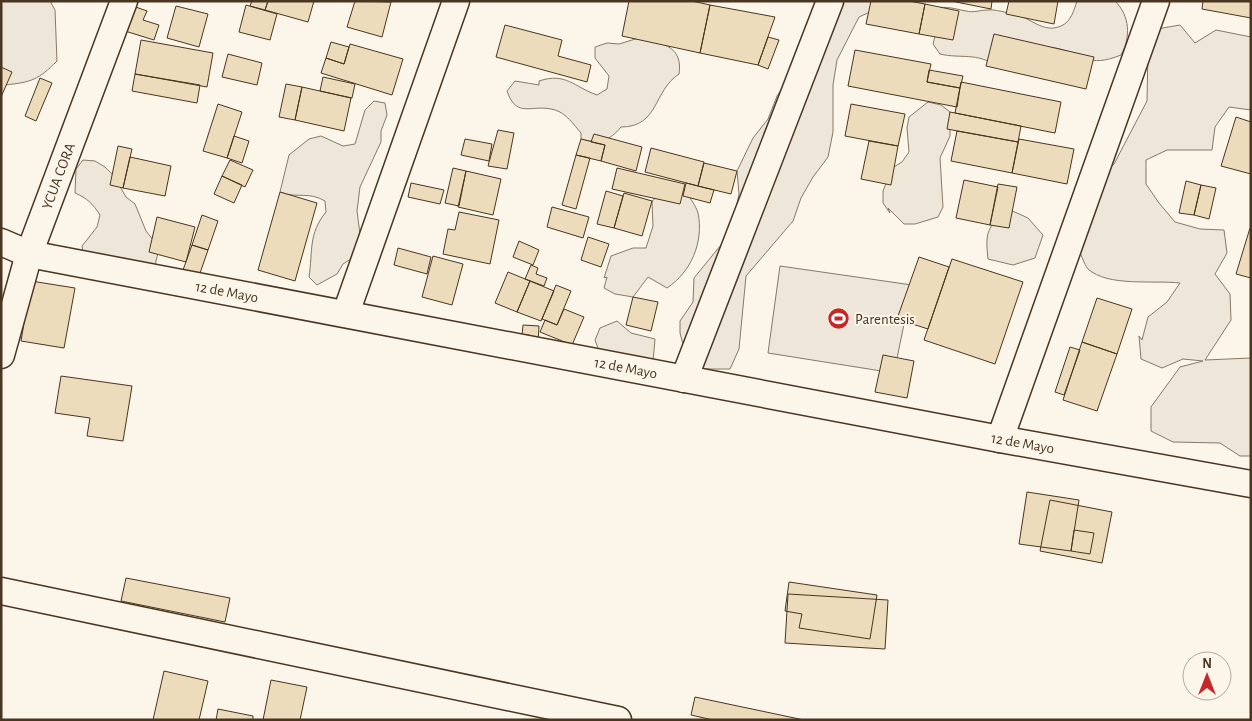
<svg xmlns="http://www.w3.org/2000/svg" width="1252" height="721" font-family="'Alegreya Sans',sans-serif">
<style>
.green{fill:#ede6d9;stroke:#887966}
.building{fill:#ecdcbc;stroke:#4a3520}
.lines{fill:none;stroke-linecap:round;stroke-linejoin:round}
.minor-casing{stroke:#4a3520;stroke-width:29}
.minor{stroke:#fbf6e9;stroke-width:26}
.labels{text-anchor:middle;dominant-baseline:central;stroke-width:4;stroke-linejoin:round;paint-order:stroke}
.street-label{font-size:15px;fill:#4a3520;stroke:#fbf6e9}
.poi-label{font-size:15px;fill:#4a3520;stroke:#fbf6e9;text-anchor:start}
</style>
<rect width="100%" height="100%" fill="#fbf6e9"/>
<path class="green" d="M1,1H50L55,10L57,61C38,80 32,82 5,85L1,77Z
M827,1H884L881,7L859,17L837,60L833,85V132L828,157L813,177L801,198L793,221L746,276L739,349L730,369H705L686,356L680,333V321L693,302L694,278L725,240L734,218L739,194L737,171L753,138L768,119L777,96L791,75Z
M1077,1H1115C1130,16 1131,37 1121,55C1087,69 1084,53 1055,48C1042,46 1010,61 996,66C977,52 961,59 940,54L933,44L936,32L929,10C944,5 951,8 966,11C973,13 981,10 988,10C995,9 1007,13 1014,14C1030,17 1043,34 1061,26C1071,22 1074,10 1077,1Z
M1180,25L1195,43L1216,30L1251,37V110L1229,107L1215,127L1212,150H1167L1146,160V184L1159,203L1175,222L1200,229L1224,230L1227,253L1215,274L1230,294L1231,320L1205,360L1251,358V456H1240L1220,443L1173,442L1151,431V407L1180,367L1203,361L1183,359L1162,368L1141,359L1139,336L1142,340L1148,317L1167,302L1180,283C1153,280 1108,287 1088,269C1084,264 1081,254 1078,248C1092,225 1097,207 1097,181L1114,164L1147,101L1148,52L1157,29Z
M642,37C664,44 683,47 679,74C653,91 659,127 621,127C610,141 598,144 581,139V133C574,125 566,113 555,110C532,103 517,120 507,91L515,81L539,85V81C566,72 574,87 597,95L607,89L609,76L595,58V47L607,43L619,44Z
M374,101L385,103L387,115L381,131V142L360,187L357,211L360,234L354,257L343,264L337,274L317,285L309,277C313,251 308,234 326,212L325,201C308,191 298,199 280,192L289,155L309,139L321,136L343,146L355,144L365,110Z
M928,102L941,105L950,112V136L940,158L943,207L938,217L915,224H904L888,208L890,213L883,203V191L892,168L902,162L909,152L907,128L909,117Z
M83,160L95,161L105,167L114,176L126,197L135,204L146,231L154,241L158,253L155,265L84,258L82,246L97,227L100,215C93,204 87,198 75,193L76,169Z
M674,191L686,192C690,198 696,206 698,213C704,242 691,272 667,288L648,277L633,297L615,294L604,288L607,277L604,278L611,256L633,248H646L653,226L652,201L662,193Z
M1008,209L1028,218L1043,235L1035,258L1013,265L988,259C985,231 987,228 1008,209Z
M780,266L912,285L894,373L768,353Z
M617,321L631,333L655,339L653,362L599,351L595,340L600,328Z"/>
<path class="building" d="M252,1H268L265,10L250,6Z
M268,1H314L308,22L265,10Z
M355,1L391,2L382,37L347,27Z
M629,1H692L710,5L700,53L622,36Z
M871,1H909L925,4L919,34L866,24Z
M951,1H992L991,9Z
M1009,1H1058L1054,24L1006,14Z
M1203,1H1251V18L1202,9Z
M925,4L959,11L953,40L919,34Z
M246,5L277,14L270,40L239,32Z
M710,5L775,17L758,65L700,53Z
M133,6L147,11L143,20L159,25L154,40L125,31Z
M176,6L208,14L199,47L167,38Z
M505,25L562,40L558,56L591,65L587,82L496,57Z
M994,34L1094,57L1086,89L986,66Z
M768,37L779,40L768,69L758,65Z
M141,40L213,53L207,87L135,74Z
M331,42L349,47L344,64L326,58Z
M350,44L403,59L392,95L321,73L326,58L344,64Z
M855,50L931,64L927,82L960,88L957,107L848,86Z
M228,54L262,63L257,85L222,77Z
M1,67L12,72L1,97Z
M929,70L963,76L960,88L927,82Z
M135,74L200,85L197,103L132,91Z
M323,77L355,84L352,98L320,91Z
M40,78L52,83L36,121L25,116Z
M961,82L1061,102L1055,133L955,113Z
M286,84L302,87L295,120L279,117Z
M302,87L351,98L344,131L295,120Z
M218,104L242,112L227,158L203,151Z
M851,104L905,114L898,146L845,136Z
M950,112L1021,126L1018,142L947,129Z
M1236,117L1251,122V174L1221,166Z
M498,130L514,133L507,169L488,166Z
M957,131L1018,142L1012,173L951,161Z
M594,134L642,147L636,171L601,161L605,145L591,142Z
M234,136L249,141L242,163L227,158Z
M465,139L492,144L489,161L461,155Z
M581,139L605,145L601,161L576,155Z
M1019,139L1074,149L1067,184L1012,173Z
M869,141L898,146L891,185L861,179Z
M118,146L132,149L123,188L110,185Z
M651,148L704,162L698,186L645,172Z
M576,155L590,158L576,209L562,205Z
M130,157L171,166L165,196L123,188Z
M230,160L253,170L245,187L222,176Z
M704,163L737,171L731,194L698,186Z
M453,168L466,171L459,206L445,203Z
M617,168L685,184L680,204L612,189Z
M466,171L501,179L493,215L458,207Z
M222,176L242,185L234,203L214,194Z
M964,180L998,187L990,225L956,218Z
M1186,181L1201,185L1194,215L1179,213Z
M411,183L444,190L440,204L408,197Z
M686,183L714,190L710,203L683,196Z
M998,184L1017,187L1009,228L990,225Z
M1201,185L1216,188L1209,219L1194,215Z
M606,191L623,196L614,228L597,224Z
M280,192L317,203L295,281L258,270Z
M624,193L652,201L642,236L614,228Z
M552,207L589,217L583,238L547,227Z
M459,212L499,220L490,264L443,254L448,229L455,230Z
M202,215L218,221L208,250L192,245Z
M157,217L195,227L186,262L149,252Z
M1250,228L1251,229V278L1236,274Z
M588,237L609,244L601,267L581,260Z
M519,241L539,250L533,265L513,257Z
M192,245L208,250L199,276L183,270Z
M398,248L431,257L427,274L394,265Z
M433,256L463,264L452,305L422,297Z
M919,257L949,267L928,329L897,319Z
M952,259L1023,282L995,364L924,340Z
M531,265L538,268L536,274L547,278L544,286L525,279Z
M508,272L530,281L517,312L495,303Z
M31,281L75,288L64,348L21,341Z
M530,281L554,291L541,321L517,312Z
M556,285L571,291L557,325L542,319Z
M633,297L658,302L651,331L626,325Z
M1097,298L1132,309L1117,354L1082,342Z
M564,309L584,317L572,345L540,332L545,320L557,325Z
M523,325L539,326L538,344H529V335H522Z
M1082,342L1117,354L1097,411L1063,400Z
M1070,347L1080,350L1064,395L1055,392Z
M883,355L914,361L907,398L875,392Z
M61,376L132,386L123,441L87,436L90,418L55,413Z
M1027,492L1079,500L1071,551L1019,544Z
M1050,500L1112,512L1102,563L1040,551Z
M1074,530L1094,533L1090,554L1071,551Z
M126,578L230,598L225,622L121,601Z
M789,582L877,595L870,639L799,628L802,614L785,611Z
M788,594L888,600L885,649L785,643Z
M164,671L208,681L199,720H153Z
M271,680L307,687L300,720H263Z
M695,697L804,720H713L691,715Z
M218,709L253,716V720H216Z"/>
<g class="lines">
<defs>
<g id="minor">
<path id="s1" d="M1,242L29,254L1000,439L1251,484"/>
<path d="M346,313L456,1"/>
<path id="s2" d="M1,355L29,254L124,1"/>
<path d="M684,379L830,1"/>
<path d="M1000,439L1156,1"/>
<path d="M1,591L618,720"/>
</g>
</defs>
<use href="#minor" class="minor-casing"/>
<use href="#minor" class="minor"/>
</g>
<defs>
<symbol id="stadium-disc" viewBox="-11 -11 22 22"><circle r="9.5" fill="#c62828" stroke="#fbf6e9"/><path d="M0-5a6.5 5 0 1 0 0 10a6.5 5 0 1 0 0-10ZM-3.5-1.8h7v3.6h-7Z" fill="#fff"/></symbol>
</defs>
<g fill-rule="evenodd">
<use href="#stadium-disc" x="826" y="306" width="25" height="25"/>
</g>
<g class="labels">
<g class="street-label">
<text stroke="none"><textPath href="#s2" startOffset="188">YCUA CORA</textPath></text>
<text stroke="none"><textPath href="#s1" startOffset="232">12 de Mayo</textPath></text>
<text stroke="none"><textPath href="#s1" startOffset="638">12 de Mayo</textPath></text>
<text stroke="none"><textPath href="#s1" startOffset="1042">12 de Mayo</textPath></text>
</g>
<g class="poi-label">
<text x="855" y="319">Parentesis</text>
</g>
</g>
<rect width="1252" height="721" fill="none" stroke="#4a3520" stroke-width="5"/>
<g transform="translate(1207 676)"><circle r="24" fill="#fbf6e9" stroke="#b4a999"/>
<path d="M0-4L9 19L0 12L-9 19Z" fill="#c62828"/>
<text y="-8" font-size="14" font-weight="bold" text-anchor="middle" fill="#4a3520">N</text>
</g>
</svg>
